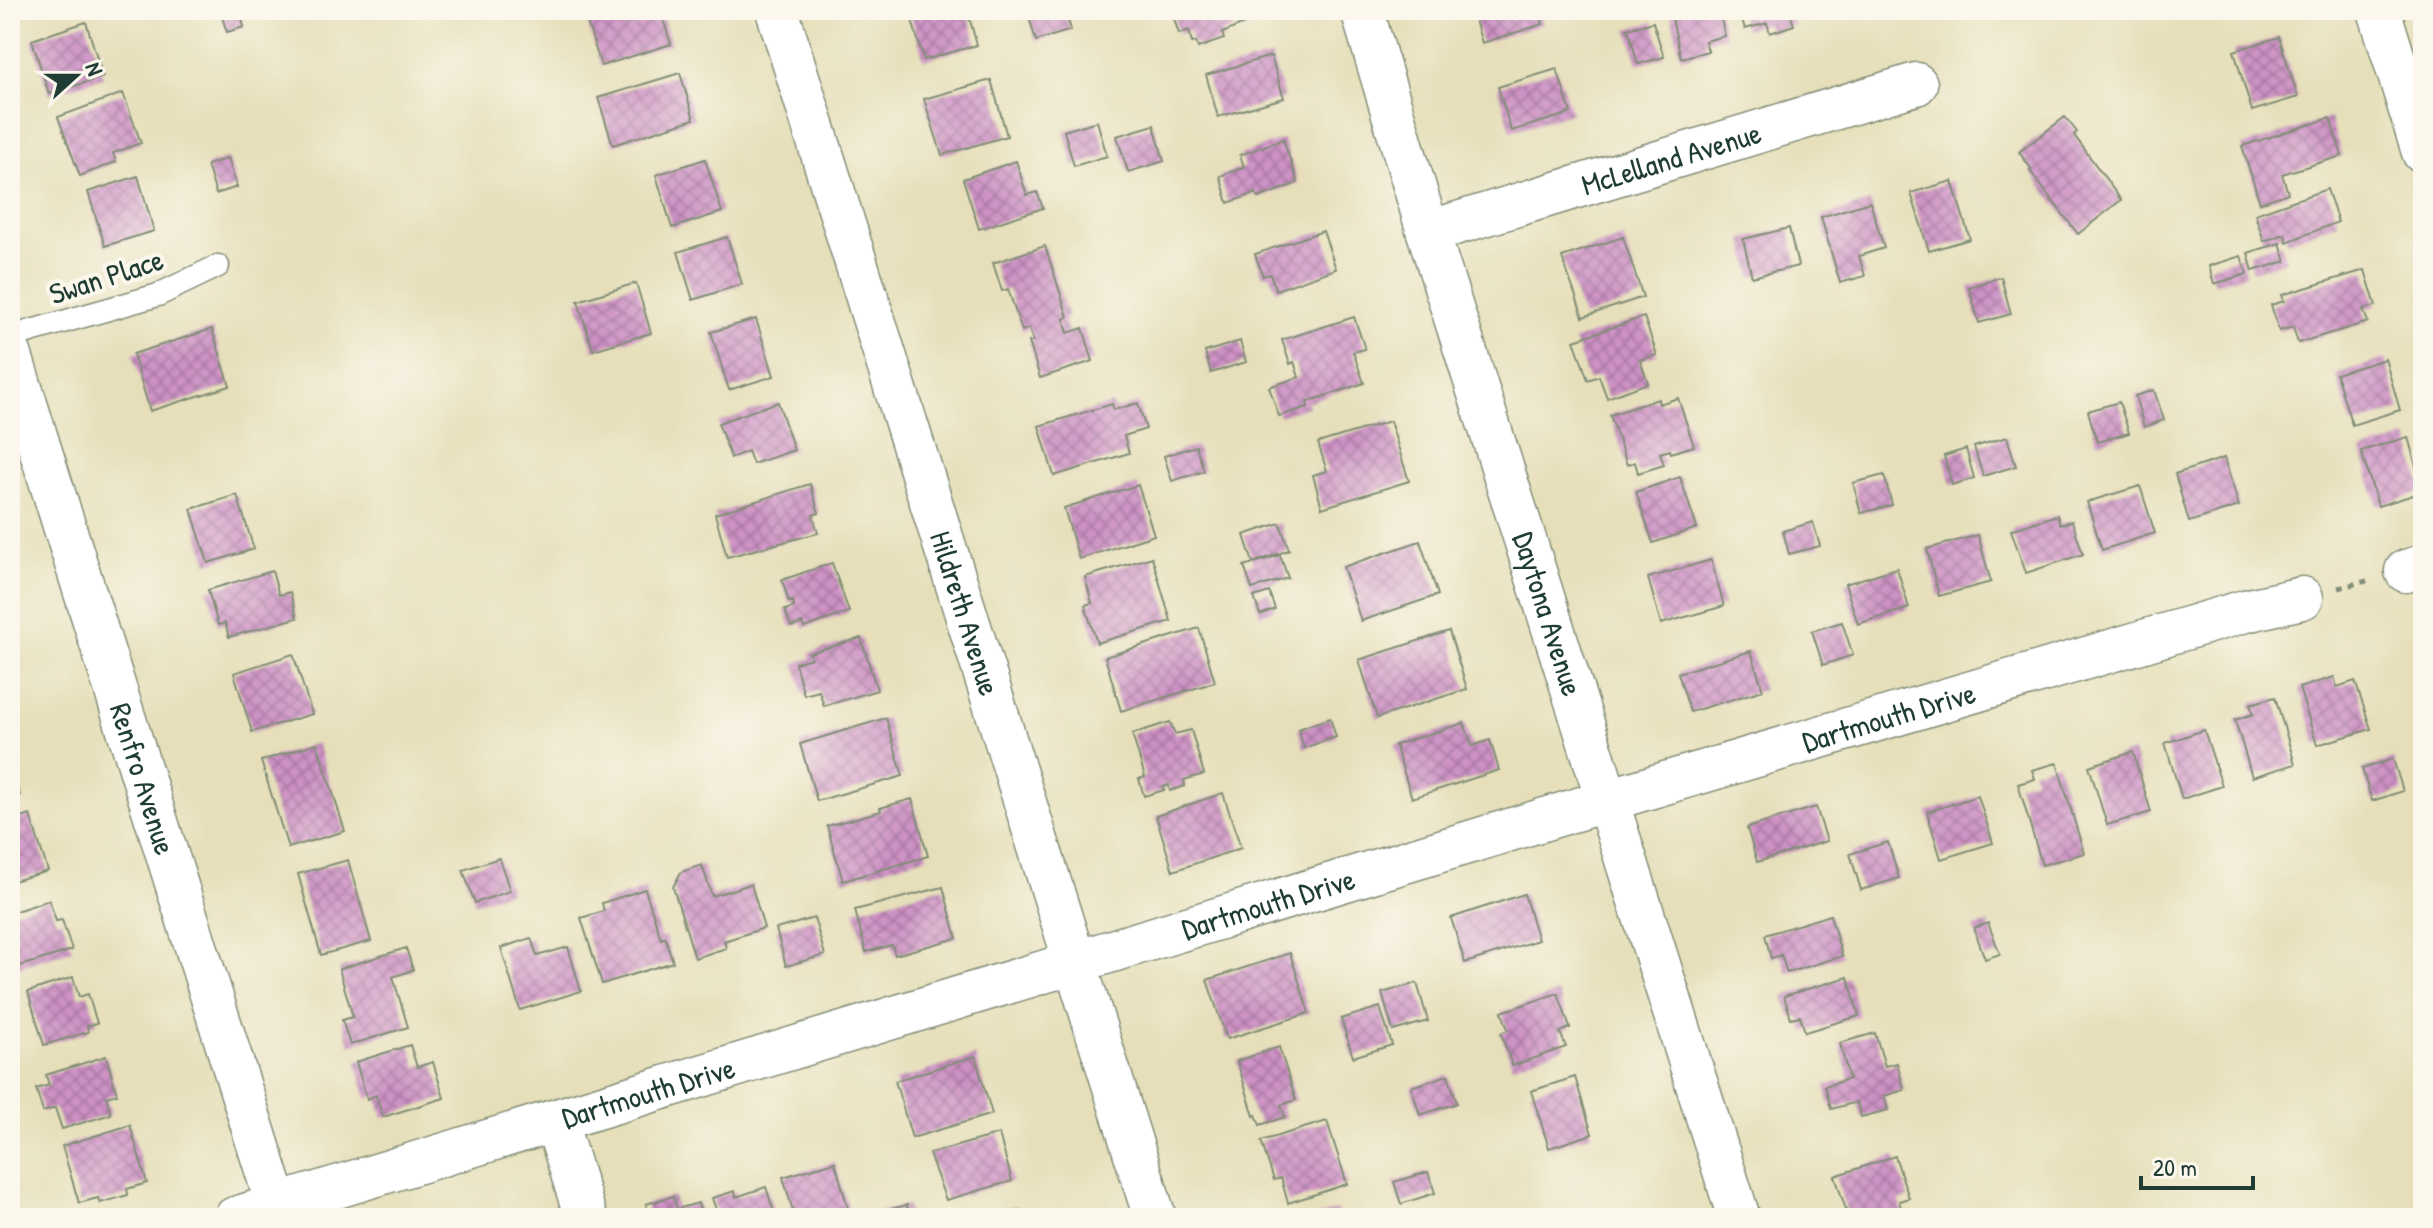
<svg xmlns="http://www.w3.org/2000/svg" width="2433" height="1228" font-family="'Patrick Hand',sans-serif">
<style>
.building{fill:url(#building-cross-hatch)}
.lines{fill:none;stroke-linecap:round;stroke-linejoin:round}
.lane-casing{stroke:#828e77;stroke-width:25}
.street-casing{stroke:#828e77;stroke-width:45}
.path{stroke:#828e77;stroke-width:5;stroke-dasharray:6 6;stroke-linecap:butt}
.lane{stroke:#fff;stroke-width:22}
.street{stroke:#fff;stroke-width:42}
.labels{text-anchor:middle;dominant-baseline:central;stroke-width:8;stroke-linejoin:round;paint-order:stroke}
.street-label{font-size:30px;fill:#1f3d34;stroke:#fbf7ec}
</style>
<defs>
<pattern id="building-cross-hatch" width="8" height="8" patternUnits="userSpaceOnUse" patternTransform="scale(2)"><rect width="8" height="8" fill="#ce92c5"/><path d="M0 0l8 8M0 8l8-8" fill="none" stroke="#a778a1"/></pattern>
</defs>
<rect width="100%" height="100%" fill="#fbf7ec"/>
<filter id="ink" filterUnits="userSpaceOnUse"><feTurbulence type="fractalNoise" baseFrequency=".0125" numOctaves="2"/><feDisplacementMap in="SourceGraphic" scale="16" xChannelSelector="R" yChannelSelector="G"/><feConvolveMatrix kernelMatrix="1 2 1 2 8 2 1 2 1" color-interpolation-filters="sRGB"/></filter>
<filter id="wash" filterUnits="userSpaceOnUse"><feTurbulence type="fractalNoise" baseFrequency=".006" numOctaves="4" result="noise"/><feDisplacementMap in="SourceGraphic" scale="32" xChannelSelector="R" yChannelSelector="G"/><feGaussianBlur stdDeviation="1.8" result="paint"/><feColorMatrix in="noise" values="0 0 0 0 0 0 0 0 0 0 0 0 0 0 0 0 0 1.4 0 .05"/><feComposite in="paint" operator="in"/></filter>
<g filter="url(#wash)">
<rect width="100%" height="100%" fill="#e6dfba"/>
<g id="blocks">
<path class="building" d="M591,10H660L671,44L601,66L584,12Z
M909,10H967L977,45L924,60Z
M1027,10H1065L1071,30L1036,41Z
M1171,10H1257L1259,18L1222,33L1224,39L1198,48L1196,42L1192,43L1189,30L1179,34Z
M1472,10H1539L1543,24L1482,43Z
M1670,10H1719L1725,36L1705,41L1708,51L1681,58Z
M1739,10H1789L1794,25L1770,33L1767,23L1745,29Z
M240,11L244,27L227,32L222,17Z
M86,22L103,77L49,94L32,40Z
M1653,22L1664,57L1638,64L1628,29Z
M2279,37L2298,97L2252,111L2234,51Z
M1271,56L1284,98L1218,117L1206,75Z
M1557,69L1571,113L1511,131L1498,87Z
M680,73L694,119L613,145L598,98Z
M991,80L1007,136L942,155L924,99Z
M123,93L141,143L113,153L116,162L80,176L58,117Z
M2065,117L2077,132L2074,135L2121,200L2078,234L2030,171L2032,170L2019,152Z
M2330,118L2342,156L2282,174L2288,193L2260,203L2242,146Z
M1097,121L1107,156L1074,166L1064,131Z
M1154,125L1164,161L1128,172L1117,136Z
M1283,139L1298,183L1258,198L1256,193L1228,203L1220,176L1244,167L1240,155Z
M228,158L237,187L216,194L207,165Z
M705,159L722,212L672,228L656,175Z
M1016,161L1027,195L1037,192L1043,208L979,229L963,179Z
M138,176L154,231L105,246L88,192Z
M1952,181L1970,239L1929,251L1911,193Z
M2327,189L2338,222L2287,242L2285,234L2264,241L2255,214Z
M1870,202L1884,248L1859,256L1865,276L1840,283L1821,217Z
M1789,228L1798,266L1752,277L1743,239Z
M1323,231L1336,269L1276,290L1270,274L1263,276L1255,254Z
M727,237L742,284L693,300L678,252Z
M1623,237L1643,297L1583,317L1562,257Z
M2280,243L2286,261L2253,271L2248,253Z
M1045,246L1068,317L1064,319L1068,333L1083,328L1093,361L1040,378L1029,342L1033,341L1029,328L1022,331L1008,289L1002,291L993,263Z
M2241,256L2247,274L2214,284L2209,266Z
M2365,270L2376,306L2363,309L2368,322L2298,343L2293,327L2279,331L2271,305L2284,301L2282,295Z
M2001,277L2011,314L1979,323L1969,287Z
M636,283L651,333L593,350L578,301Z
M1354,317L1365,349L1353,352L1364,383L1307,402L1308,407L1279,416L1269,387L1299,377L1294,362L1290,364L1282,340Z
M1644,317L1657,355L1640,360L1648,383L1607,398L1599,376L1588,380L1574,340Z
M756,319L774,376L729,390L711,332Z
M212,329L230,386L150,411L133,354Z
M1240,341L1246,362L1211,373L1205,352Z
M2385,359L2400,410L2352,425L2336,374Z
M2154,390L2164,420L2144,427L2135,396Z
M1678,398L1694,446L1671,453L1670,450L1660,453L1664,465L1638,473L1635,462L1627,465L1610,415L1658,399L1659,404Z
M778,402L794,450L753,464L748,451L731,458L718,423Z
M2119,402L2129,433L2097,442L2088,411Z
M1138,403L1146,429L1124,436L1129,453L1054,476L1039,426L1112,404L1114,410Z
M1390,421L1409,481L1322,508L1313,475L1327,471L1318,443Z
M2007,437L2016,466L1983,476L1974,447Z
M2408,437L2423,492L2378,506L2361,451Z
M1196,446L1204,471L1172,481L1164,456Z
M1966,449L1974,478L1952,485L1944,456Z
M2224,458L2239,506L2189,522L2175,474Z
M1884,475L1892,505L1861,513L1853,483Z
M1680,477L1697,528L1653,543L1636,492Z
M810,484L819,513L813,515L818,533L727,557L715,514Z
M1138,485L1154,535L1079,559L1064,508Z
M2140,486L2155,533L2102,550L2087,502Z
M237,495L254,549L208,563L191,509Z
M2057,515L2060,524L2072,521L2083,554L2026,573L2011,530Z
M1813,522L1820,546L1789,554L1783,531Z
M1280,523L1289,550L1253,563L1244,535Z
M1978,535L1991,582L1939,596L1927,549Z
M1420,541L1438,595L1361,621L1343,567Z
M1280,555L1288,578L1252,589L1244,566Z
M1152,557L1171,621L1097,643L1085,605L1092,603L1085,577Z
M1711,560L1724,606L1661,624L1648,578Z
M832,563L849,612L804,628L802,623L791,627L785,610L794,607L793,601L789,602L782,580Z
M1897,568L1909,608L1858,624L1845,584Z
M272,571L279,595L290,592L297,618L229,637L225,623L218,625L208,590Z
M1269,592L1275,609L1260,615L1254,597Z
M1842,622L1853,655L1823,665L1812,631Z
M1199,628L1215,682L1121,711L1105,657Z
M1449,631L1467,689L1377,718L1359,660Z
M861,638L877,690L824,706L819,691L804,695L795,663L811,658L809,653Z
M1751,651L1763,690L1690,712L1678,673Z
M293,654L312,714L252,732L234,673Z
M2334,677L2337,687L2355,681L2371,729L2317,745L2299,688Z
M2275,697L2295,764L2252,777L2235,720L2253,714L2250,704Z
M886,718L903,776L817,801L800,744Z
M1330,718L1336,737L1304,748L1298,729Z
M1170,722L1175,734L1191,730L1204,774L1184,780L1185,786L1170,791L1169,785L1163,787L1164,790L1144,796L1139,779L1145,777L1132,734Z
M1464,723L1472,746L1490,740L1499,770L1412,798L1395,745Z
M2204,730L2222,786L2182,799L2165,743Z
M317,743L345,831L288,848L261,761Z
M2133,752L2151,812L2107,825L2089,766Z
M2393,759L2403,791L2372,801L2362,769Z
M10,763L20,795L10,798Z
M2057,763L2084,853L2042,865L2018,784L2035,779L2032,770Z
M1223,793L1241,848L1173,871L1156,816Z
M1978,796L1993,843L1941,859L1927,812Z
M912,799L928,856L843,881L827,826L881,811L880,808Z
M1816,807L1827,841L1757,862L1747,828Z
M30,815L48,871L10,882V822Z
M1888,842L1899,878L1861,890L1850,854Z
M499,858L510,891L475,903L463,870Z
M348,860L371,941L321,955L298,874Z
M702,865L712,896L751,884L764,928L724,941L726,948L695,958L673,887L681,872Z
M943,887L957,938L895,955L892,945L866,952L855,910Z
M645,889L661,939L665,937L673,962L602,984L581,918L604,911L602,903Z
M1524,894L1538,940L1465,963L1451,918Z
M49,900L56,921L62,920L72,950L11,969L10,913Z
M1830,915L1842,956L1787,973L1781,955L1771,958L1765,935Z
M814,918L825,955L786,966L776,929Z
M1988,923L2000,954L1985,959L1974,928Z
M531,938L537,956L568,947L581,991L520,1010L501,948Z
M406,948L413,970L393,977L408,1027L350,1045L342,1020L353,1017L339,969Z
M1290,953L1309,1013L1227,1039L1207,980Z
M73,977L79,997L88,994L97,1023L87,1026L88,1032L44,1045L28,992Z
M1848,977L1859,1016L1805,1032L1800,1016L1791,1018L1784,996Z
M1417,983L1428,1021L1393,1031L1382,993Z
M1558,993L1570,1028L1560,1032L1566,1047L1512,1066L1501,1033L1508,1030L1502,1012Z
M1380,1007L1392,1045L1353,1057L1341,1019Z
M1875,1033L1885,1066L1897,1063L1904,1090L1884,1096L1888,1110L1861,1117L1857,1102L1831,1109L1825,1086L1849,1079L1840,1043Z
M410,1045L417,1067L433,1062L444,1098L383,1117L376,1095L367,1099L356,1062Z
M1279,1047L1296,1100L1281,1105L1285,1117L1260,1125L1256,1115L1254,1116L1237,1061Z
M106,1056L117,1094L106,1097L111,1114L62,1129L55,1108L43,1112L36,1089L49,1085L46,1075Z
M975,1056L992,1114L912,1138L895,1081Z
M1448,1075L1457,1103L1420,1115L1411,1087Z
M1575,1077L1592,1134L1549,1148L1531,1091Z
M1327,1121L1347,1184L1288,1203L1281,1178L1274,1180L1261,1141Z
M130,1125L147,1183L127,1189L128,1195L100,1203L98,1198L79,1203L62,1146Z
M999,1134L1012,1181L946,1200L929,1154Z
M1895,1156L1909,1198L1899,1201L1904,1218H1862L1860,1213L1848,1216L1835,1176Z
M835,1162L850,1215L846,1216V1218H795L783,1177Z
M1428,1172L1435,1193L1401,1204L1394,1182Z
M766,1187L776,1218H719L712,1198L735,1191L736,1197Z
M673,1196L677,1209L698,1203L702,1218H650L646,1204Z
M907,1205L910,1218H875L874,1213Z
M1021,1210L1024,1218H997V1217Z
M1337,1210L1340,1218H1315V1217Z"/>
</g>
</g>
<g filter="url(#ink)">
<use href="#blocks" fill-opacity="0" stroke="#828e77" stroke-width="2"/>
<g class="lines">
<defs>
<path id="lane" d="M10,337L158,295L218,266"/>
<g id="street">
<path id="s1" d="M777,10L1155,1218"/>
<path id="s2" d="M1362,10L1428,232L1739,1218"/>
<path d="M2379,10L2423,152"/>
<path id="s3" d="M1428,232L1916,84"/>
<path id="s4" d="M10,353L277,1205"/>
<path d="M2406,571L2423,566"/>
<path d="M556,1122L586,1218"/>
<path id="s5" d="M235,1218L1608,800L2245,611L2302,598"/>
</g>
</defs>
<use href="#lane" class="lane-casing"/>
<use href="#street" class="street-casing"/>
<path class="path" d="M2338,588L2371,580"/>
<use href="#lane" class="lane"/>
<use href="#street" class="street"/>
</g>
</g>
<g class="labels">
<g class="street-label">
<text stroke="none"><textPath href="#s3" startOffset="254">McLelland Avenue</textPath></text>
<text transform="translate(106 276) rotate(-18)">Swan Place</text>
<text stroke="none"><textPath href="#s1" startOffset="632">Hildreth Avenue</textPath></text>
<text stroke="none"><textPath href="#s2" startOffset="632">Daytona Avenue</textPath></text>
<text stroke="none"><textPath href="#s5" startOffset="1728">Dartmouth Drive</textPath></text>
<text stroke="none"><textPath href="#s4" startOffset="446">Renfro Avenue</textPath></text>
<text stroke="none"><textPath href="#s5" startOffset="1080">Dartmouth Drive</textPath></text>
<text stroke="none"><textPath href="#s5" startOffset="432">Dartmouth Drive</textPath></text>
</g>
</g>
<rect width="2433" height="1228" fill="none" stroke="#fbf7ec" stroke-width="40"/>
<g transform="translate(76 76) rotate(69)" stroke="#fbf7ec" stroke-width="6" paint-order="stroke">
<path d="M0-6L14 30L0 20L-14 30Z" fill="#1f3d34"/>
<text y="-12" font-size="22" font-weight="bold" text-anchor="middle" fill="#1f3d34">N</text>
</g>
<path d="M2141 1176v12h112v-12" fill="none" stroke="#1f3d34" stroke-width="4"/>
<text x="2153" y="1176" font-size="24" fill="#1f3d34" stroke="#fbf7ec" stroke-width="6" paint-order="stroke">20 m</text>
</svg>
